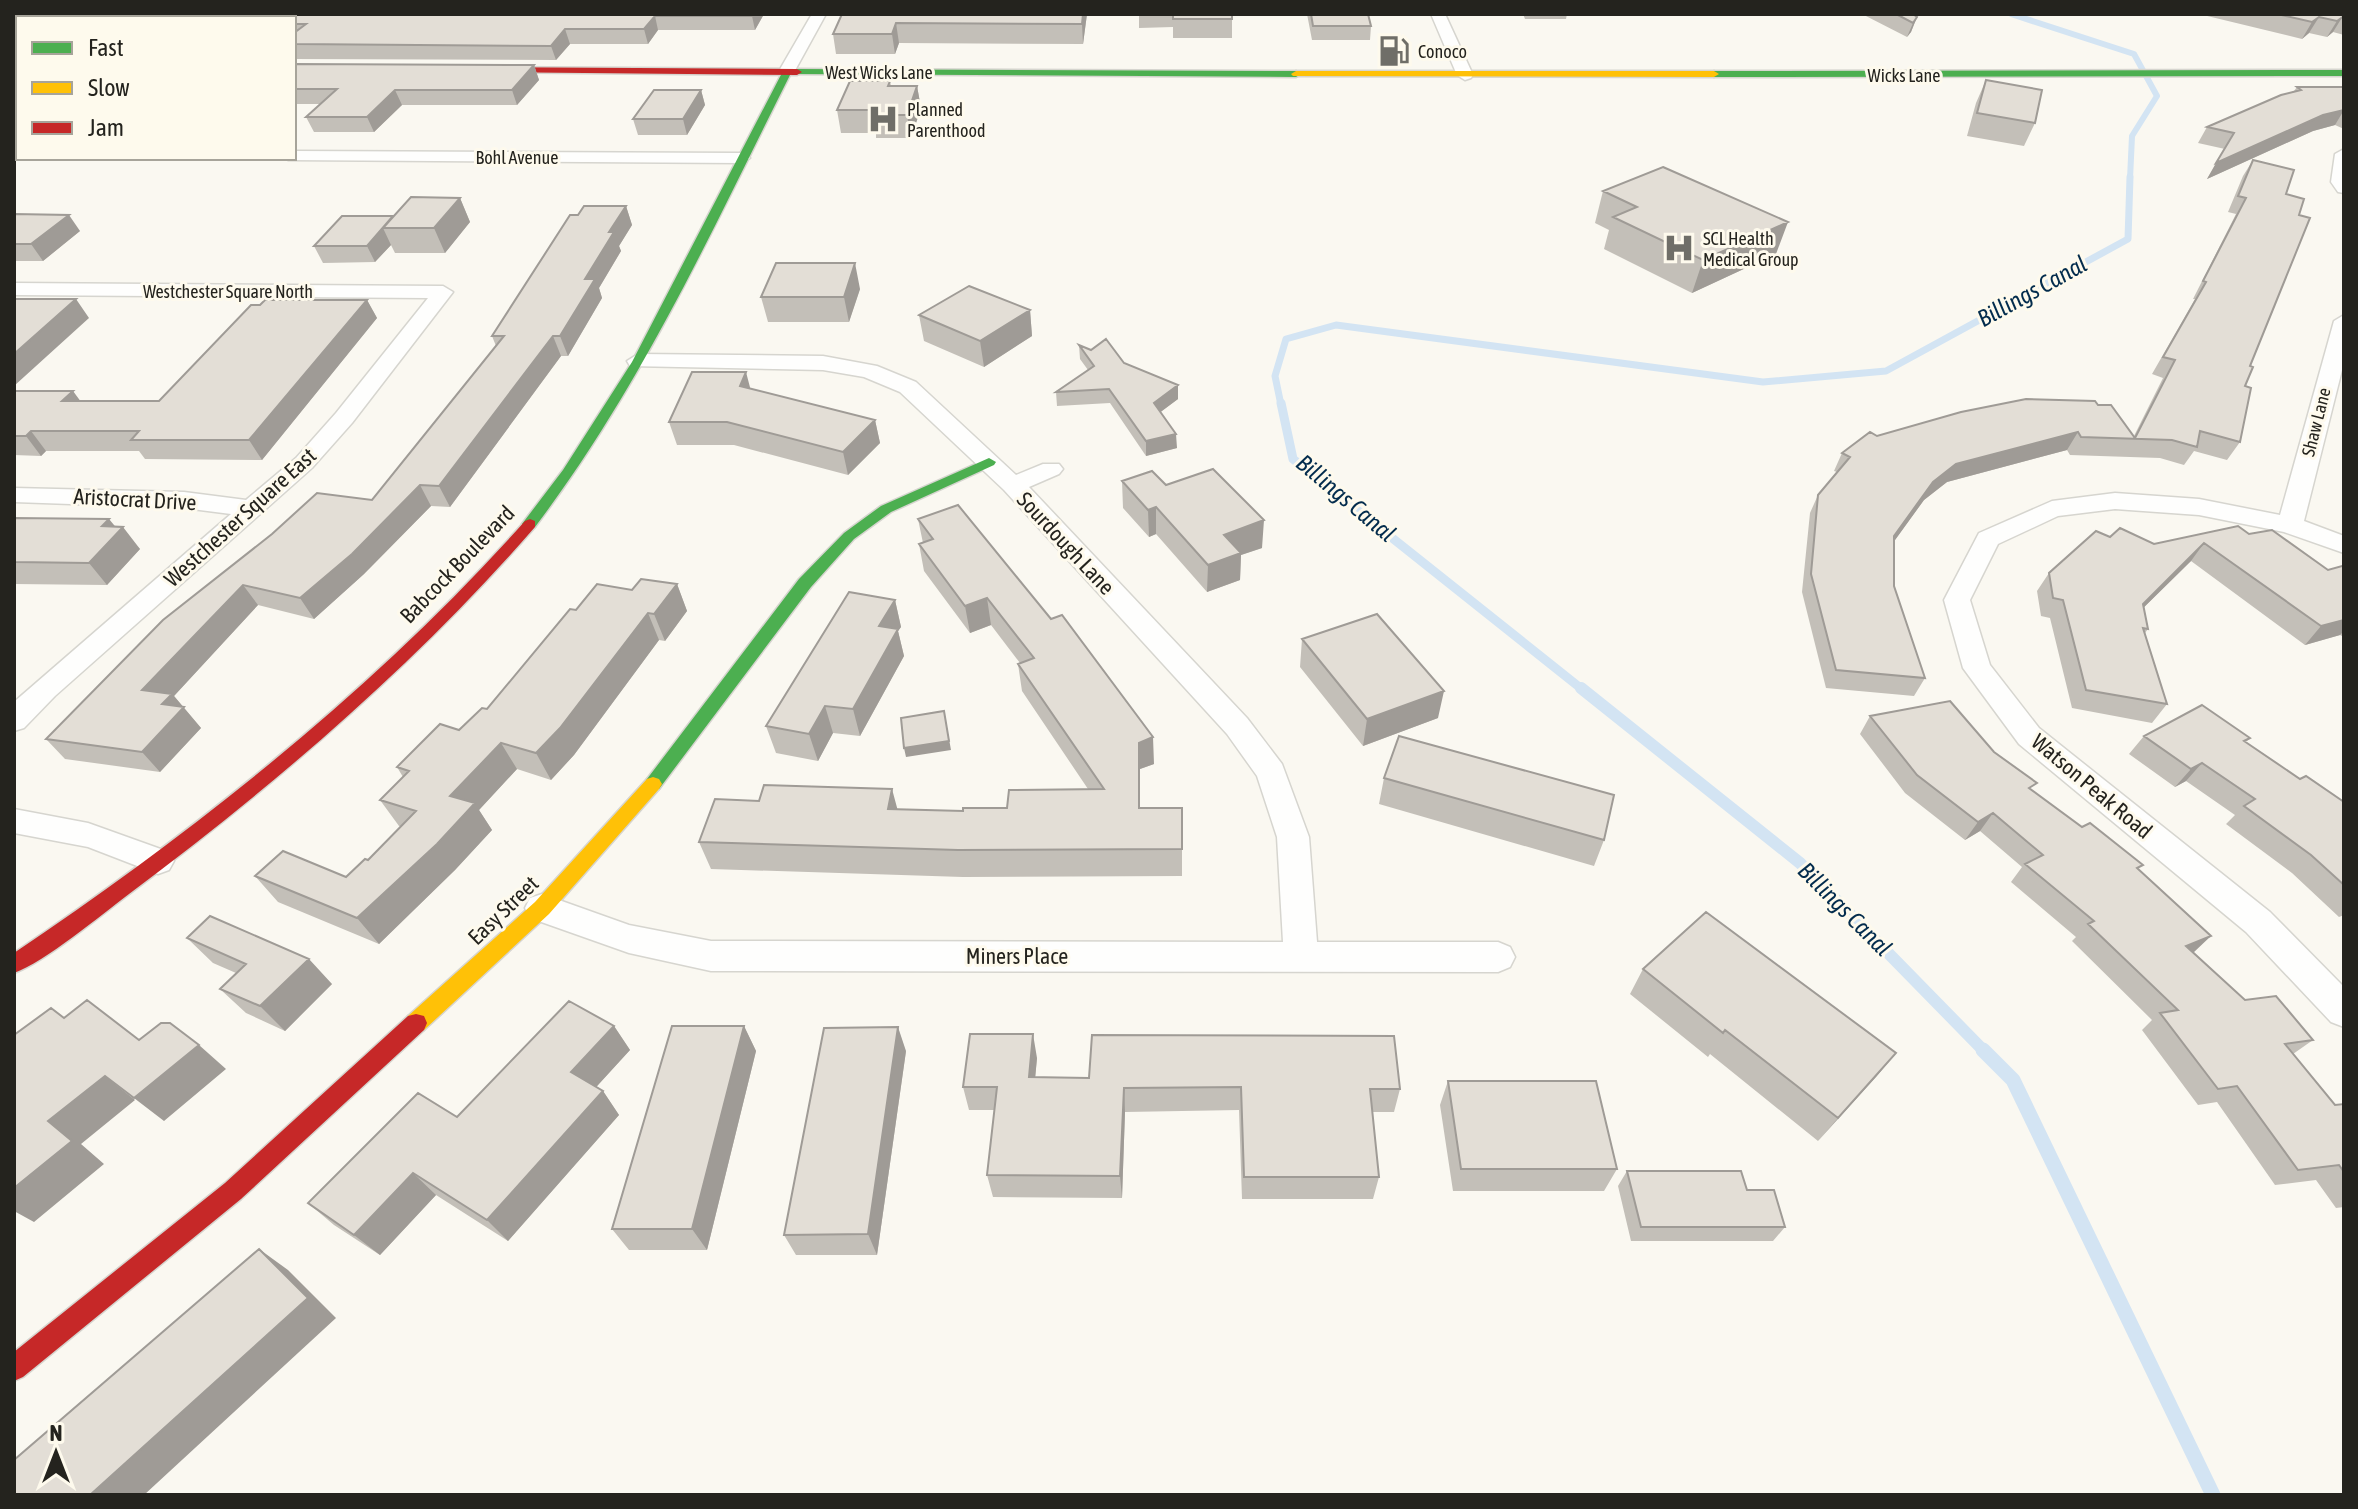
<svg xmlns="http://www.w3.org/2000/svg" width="2358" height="1509" font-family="'Asap Condensed',sans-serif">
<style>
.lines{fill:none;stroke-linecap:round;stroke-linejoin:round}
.stream-far4{stroke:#d3e4f3;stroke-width:6}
.stream-far3{stroke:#d3e4f3;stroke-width:7}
.stream-far2{stroke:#d3e4f3;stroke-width:9}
.stream-far1{stroke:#d3e4f3;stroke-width:12}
.stream{stroke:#d3e4f3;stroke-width:15}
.street-casing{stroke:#d6d5cf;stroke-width:3}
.fast-casing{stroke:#d6d5cf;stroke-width:3}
.slow-casing{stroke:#d6d5cf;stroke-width:3}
.jam-casing{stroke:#d6d5cf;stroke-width:3}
.street{fill:#fefefd;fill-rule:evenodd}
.fast{fill:#4caf50;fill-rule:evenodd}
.slow{fill:#ffc107;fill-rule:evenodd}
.jam{fill:#c62828;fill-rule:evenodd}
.wall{fill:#c3bfb8}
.shaded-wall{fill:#9f9b96}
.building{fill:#e3ded6;stroke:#9f9b96;stroke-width:2}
.labels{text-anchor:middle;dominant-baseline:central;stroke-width:6;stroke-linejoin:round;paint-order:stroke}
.far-poi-label{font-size:18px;fill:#24231e;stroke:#fefaed;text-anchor:start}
.far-street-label{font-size:18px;fill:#24231e;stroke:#fefaed}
.street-label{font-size:22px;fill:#24231e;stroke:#fefaed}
.water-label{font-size:24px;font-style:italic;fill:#032c4d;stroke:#fefaed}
</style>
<rect width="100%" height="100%" fill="#faf8f1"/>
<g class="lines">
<path class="stream-far4" d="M2011,14L2134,54L2157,96L2132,136L2130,179"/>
<path class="stream-far3" d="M1281,405L1275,376L1286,339L1336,325L1763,382L1886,371L2128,239L2130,177"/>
<path class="stream-far2" d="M1281,403L1293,459L1583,690"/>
<path class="stream-far1" d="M1581,688L1800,863L1985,1052"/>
<path class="stream" d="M1983,1050L2013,1080L2213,1495"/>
<defs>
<path id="street" d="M812,14H826L793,74H781L779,71Z
M1431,14H1445L1473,75L1471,78L1465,80L1457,75Z
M14,149H18V158H23L14,159Z
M2344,149V193L2338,192L2331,182L2335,154Z
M294,151L741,153L750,158L741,163L288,160L294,158Z
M14,283L443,286L453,292L352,423L312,468L55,696L24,728L14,731V702L231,514L184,508L14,502V488L184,492L246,500L296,458L336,413L428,298L14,295Z
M2344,315V362L2304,521L2344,536V553L2284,532L2199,515L2115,509L2058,516L1998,544L1970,600L1990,665L2039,728L2270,912L2344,987V1027L2331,1022L2246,932L2019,744L1963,668L1944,600L1979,533L2052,501L2115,493L2199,499L2280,515L2334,321Z
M638,354L823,356L877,366L916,382L1016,475L1043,464H1059L1063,469L1059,474L1029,487L1247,718L1282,764L1309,837L1317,942H1498L1510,947L1515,957L1510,967L1498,972L711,971L629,953L530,918L525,908L530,898L542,894L629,925L711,941L1283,942L1277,837L1257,776L1227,734L1004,490L900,392L864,377L823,370L630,366L627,361Z
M14,809L88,823L169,852L174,861L169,870L158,874L88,847L14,833Z"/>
<path id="fast" d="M784,69L792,71C712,230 643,384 535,527H525L522,524L563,470L632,362Z
M797,69L1296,71L1301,74L1296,77L794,74L792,72Z
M2344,70V76L1714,77L1709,74L1714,71Z
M989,458L996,462L994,465L891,512L854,539L811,587L659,789H647L644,784L647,779L799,579L844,533L881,506Z"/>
<path id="slow" d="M14,64H18V70H14Z
M1296,71H1714L1719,74L1714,77L1293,76L1291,74Z
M653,777L659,779L662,784L659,789L549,914L424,1030L416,1032L408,1030L405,1023L408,1016L535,902L647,779Z"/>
<path id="jam" d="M477,67L797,69L802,72L797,75L474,72L472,70Z
M530,519L535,521V527C416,664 275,785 129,894C101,915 45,962 14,973V953C198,829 377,687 525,521Z
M416,1014L424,1016L427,1023L424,1030L241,1199L23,1377L14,1381V1352L225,1183L408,1016Z"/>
</defs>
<use href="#street" class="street-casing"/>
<use href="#fast" class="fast-casing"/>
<use href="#slow" class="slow-casing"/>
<use href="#jam" class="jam-casing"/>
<use href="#street" class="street"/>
<use href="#fast" class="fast"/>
<use href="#slow" class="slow"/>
<use href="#jam" class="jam"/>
</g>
<path class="wall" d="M14,14H764L755,30H658L648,44H570L556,60L294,59V18H18V38L14,40Z
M842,14H1087L1083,44L899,43L895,54H836L833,34Z
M1139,14H1232V38H1173V27L1139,28Z
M1307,14H1368L1371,26L1370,40H1312Z
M1523,14H1567L1566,19H1525Z
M1862,14H1913L1917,17L1911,32L1907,37Z
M2199,14H2344V35L2333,32L2327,37L2309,33L2302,39Z
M294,64L534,65L539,80L517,105H402L374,132H314L306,117L321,104H294Z
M1986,80L2035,123L2024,146L1967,136L1976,103Z
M890,81L891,86H917L921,108L911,138H876V133H841L837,110Z
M2297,87H2344V129L2335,125L2313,131L2207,179L2225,149L2198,143L2207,127L2294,91Z
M701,90L705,105L687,135H638L633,119Z
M2253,160L2286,194L2245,386L2240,442L2227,460L2194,451L2184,465L2160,458L2070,455L2067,450L1947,482L1924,500L1894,541V586L1925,678L1914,696L1826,688L1802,592L1810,513L1818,495L1837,472L1834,471L1842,453L1877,436L2098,405L2134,436L2163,378L2152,374L2195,299H2193L2236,214L2228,212L2243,176Z
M1603,191L1776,254L1692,293L1604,249L1609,230L1595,223Z
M460,198L470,222L445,253H395L391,245L375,262L323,263L314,246L393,216Z
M626,206L632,225L619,246L621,251L599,288L602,298L568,356H561L450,507L431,506L364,574L314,619L258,605L174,696L201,728L160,772L65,759L46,739L163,620L372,500L496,346L492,336L578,215Z
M14,214L80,231L43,261H14Z
M860,289L849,322H768L761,297Z
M367,300L377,318L262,460L145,459L139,451H46L41,456L14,455V391L80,401H159Z
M1030,310L1032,336L984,367L924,341L919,315Z
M1079,345L1178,385V399L1160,412L1177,448L1146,456L1110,403L1057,406L1056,392L1088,370L1080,359Z
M750,389L875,420L880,443L848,475L734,445H677L669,422Z
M1122,481L1166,485L1262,548L1241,555L1240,580L1207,592L1156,534L1149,537L1123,508Z
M14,518L115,527L140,549L107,585L14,584Z
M918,519L1154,764L1140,769V808H1182V876L963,877L711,869L699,842L759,801L898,809L963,811L1007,808L1088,789L1022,691L1018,664L1020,663L991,625L970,633L924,571L919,544L923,543Z
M2249,534L2328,570L2344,567V637L2340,635L2305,645L2191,561L2143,608L2148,629L2145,633L2167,704L2152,723L2072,708L2050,618L2041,616L2037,591L2049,573L2110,537L2154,544Z
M677,584L687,611L665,641L659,640L574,755L551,780L517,769L479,810L492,830L455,870L379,944L278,902L255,876L346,877L368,860L401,827L399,826L380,800L403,777L397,767L459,730L487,709L576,610L632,590Z
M895,600L901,627L898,631L904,656L860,736L833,733L818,761L776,753L766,726Z
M1302,639L1438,718L1363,746L1300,667Z
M1870,716L1994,752L2032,791L2138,870L2193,953L2245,1000L2313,1040L2293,1054L2335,1105L2344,1104V1207L2336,1208L2316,1180L2275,1185L2217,1102L2198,1105L2142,1030L2152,1020L2072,941L2076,937L2011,882L2022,867L1980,831L1965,840L1905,793L1860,734Z
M2144,736L2250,738L2246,742L2300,779L2344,802V915L2339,917L2292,873L2226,824L2235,815L2186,781L2175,787L2129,754Z
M1384,778L1604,840L1594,866L1379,804Z
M187,938L332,984L285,1031L246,1013L220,989L236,973L213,963Z
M1643,969L1896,1053L1818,1141L1710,1054L1708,1057L1630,994Z
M614,1026L630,1050L596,1087L603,1091L619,1115L508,1241L436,1195L380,1255L334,1225L308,1203Z
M744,1026L756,1051L707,1250H629L612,1229Z
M906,1051L877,1255H796L784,1235Z
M1037,1058L1035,1078L1400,1089L1394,1112H1372L1379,1177L1373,1199H1242L1239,1110L1125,1112L1122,1198L993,1197L987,1175L995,1110H969L963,1087Z
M1448,1081L1617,1169L1604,1191H1453L1440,1105Z
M1627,1171L1747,1190L1785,1227L1773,1241H1631L1618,1186Z"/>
<path class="shaded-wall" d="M753,14H764L755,30L752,16Z
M1083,14H1087L1083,44L1082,24Z
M655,16L658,30L648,44L644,29Z
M2343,16L2333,32L2327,37L2337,21Z
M1917,17L1911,32L1907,37L1913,23Z
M2319,17L2309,33L2302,39L2312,22Z
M896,23L899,43L895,54L892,34Z
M565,29L570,44L556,60L551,46Z
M534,65L539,80L517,105L512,90Z
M917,86L921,108L911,138L907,115Z
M395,90L402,105L374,132L367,117Z
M701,90L705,105L687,135L683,119Z
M2344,110L2335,125L2313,131L2207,179L2216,163L2323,115Z
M460,198L470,222L445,253L434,228Z
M626,206L632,225L619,246L621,251L599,288L602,298L568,356L560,336L585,279L609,232Z
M69,215L80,231L43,261L31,244Z
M1788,222L1776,254L1692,293L1703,260Z
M383,228L391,245L375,262L367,246Z
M855,263L860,289L849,322L844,297Z
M76,299L89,318L14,386V354Z
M367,300L377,318L262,460L249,440Z
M1030,310L1032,336L984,367L980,341Z
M553,336L561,356L450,507L439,486Z
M746,372L752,395L740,386Z
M1178,385V399L1154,417V403Z
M73,391L87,410L62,401Z
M875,420L880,443L848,475L843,452Z
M31,431L46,451L41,456L26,436Z
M2078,432L2067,450L1947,482L1924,500L1885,554L1894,536L1933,482L1956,464Z
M1176,434L1177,448L1146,456V441Z
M420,485L431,506L364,574L314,619L300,598Z
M1156,507V534L1149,537L1148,510Z
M109,519L119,531L123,527L140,549L107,585L89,563L102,526Z
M1264,520L1262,548L1241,555L1240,580L1207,592L1208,565L1224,535Z
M2204,543L2191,561L2129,622L2143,604Z
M677,584L687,611L665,641L654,614Z
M243,585L258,605L174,696L201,728L160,772L142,752V690Z
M987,598L991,625L970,633L965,606Z
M895,600L901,627L898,631L904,656L860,736L853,709L879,626Z
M648,613L659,640L574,755L551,780L536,753Z
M2344,620V631L2340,635L2305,645L2321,626Z
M1444,691L1438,718L1363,746L1367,719Z
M825,706L833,733L818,761L809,734Z
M944,711L951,750L906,757L904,748Z
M1153,737L1154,764L1140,769V835L1139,743Z
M501,743L517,769L479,810L492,830L455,870L379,944L357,918L450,796Z
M2202,763L2186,781L2175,787L2191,769Z
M892,789L899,815L888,809Z
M1993,813L1980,831L1965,840L1978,822Z
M2211,936L2193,953L2186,946Z
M309,959L332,984L285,1031L260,1006Z
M614,1026L630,1050L588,1096L571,1072Z
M744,1026L756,1051L707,1250L692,1229Z
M898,1027L906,1051L877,1255L868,1234Z
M1033,1034L1037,1058L1033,1101L1029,1077Z
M199,1045L226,1069L164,1121L134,1098Z
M1896,1053L1876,1077L1818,1141L1838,1118Z
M105,1076L135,1100L81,1144L104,1164L34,1222L14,1211V1188L48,1121Z
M1124,1088L1125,1112L1122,1198L1120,1176Z
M603,1091L619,1115L508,1241L487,1220Z
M413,1173L436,1195L380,1255L354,1235Z
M259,1249L288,1270L336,1318L144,1495H90Z"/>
<path class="building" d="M14,14H753L752,16H655L644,29H565L551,46L294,44V33L306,24H294V18H18V23H14Z
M842,14H1083L1082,24L896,23L892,34H833Z
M1173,14H1232V19H1173Z
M1311,14H1368L1371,26H1313Z
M1896,14H1913L1917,17L1913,23Z
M2277,14H2344V16L2337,21L2319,17L2312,22Z
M294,64L534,65L512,90H395L367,117H306L337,89H294Z
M1986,80L2042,90L2035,123L1977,113Z
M850,81H890L888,86H917L907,115H872L874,110H837Z
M2297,87H2344V110L2323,115L2216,163L2234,133L2207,127L2281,95L2301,90Z
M654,90H701L683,119H633Z
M2253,160L2294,170L2286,194L2304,199L2299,215L2310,218L2250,366L2253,367L2245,386L2251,388L2240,442L2200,431L2197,447L2172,440L2081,437L2078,432L1956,464L1933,482L1894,536V586L1925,678L1836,670L1811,574L1818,495L1850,457L1842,453L1870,432L1877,436L1961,412L2026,399L2095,401L2098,405H2111L2135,438L2175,360L2163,357L2206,282L2203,281L2246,198L2238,196Z
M1663,167L1788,222L1703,260L1613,217L1637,207L1603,191Z
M411,197L460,198L434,228H383Z
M584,206H626L609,232H614L585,279H595L560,336H553L439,486L420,485L352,554L300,598L243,585L142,690L172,694L162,704L184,707L142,752L46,739L163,620L272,534L317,493L372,500L504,336H492L570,215H578Z
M14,214L69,215L31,244H14Z
M342,216H393L367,246H314Z
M776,263H855L844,297H761Z
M969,286L1030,310L980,341L919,315Z
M14,299H76L14,354Z
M265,300H367L249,440H131L139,431H31L26,436H14V391H73L62,401H159L251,305H260Z
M1106,339L1124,363L1178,385L1154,403L1176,434L1146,441L1109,389L1056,392L1094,366L1079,345L1091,350Z
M692,372H746L740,386L875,420L843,452L727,422H669Z
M1213,469L1264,520L1224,535L1241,553L1208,565L1156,507L1148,510L1122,481L1152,471L1166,485Z
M958,505L1051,619L1062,615L1153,737L1139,743V808H1182V849L958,850L699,842L715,799L759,801L764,785L892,789L888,809L963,811V808H1007L1009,790L1104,789L1018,664L1034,658L987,598L965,606L919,544L933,539L918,519Z
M14,518L109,519L102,526L123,527L89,563L14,562Z
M2238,526L2249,534L2272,530L2328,570L2342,566L2344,567V620L2321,626L2204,543L2143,604L2148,629L2143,628L2167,704L2086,690L2063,600L2053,598L2049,573L2096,531L2110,537L2120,528L2154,544Z
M641,579L677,584L654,614L648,613L560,728L536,753L501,743L450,796L475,803L437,844L357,918L255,876L283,851L346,877L365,859L368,860L416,811L380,800L409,771L397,767L440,724L459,730L482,708L487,709L570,609L576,610L597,584L632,590Z
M849,592L895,600L879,626L898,629L853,709L825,706L809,734L766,726Z
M1377,614L1444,691L1367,719L1302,639Z
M1950,701L1994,752L2037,783L2029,788L2082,827L2090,823L2143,865L2137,868L2211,936L2186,946L2245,1000L2276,996L2313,1040L2285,1044L2335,1105L2344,1104V1172L2339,1165L2298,1170L2237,1086L2218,1089L2160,1013L2178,1010L2088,924L2094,921L2025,864L2043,855L1993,813L1978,822L1917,775L1870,716Z
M2202,705L2250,738L2244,741L2300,779L2306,776L2344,802V885L2311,855L2244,806L2255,799L2202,763L2191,769L2144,736Z
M944,711L949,741L904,748L901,718Z
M1399,736L1614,795L1604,840L1384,778Z
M1706,912L1896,1053L1838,1118L1725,1030L1723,1033L1643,969Z
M210,916L309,959L260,1006L220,989L246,964L187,938Z
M87,1000L139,1040L161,1023H170L199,1045L134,1098L105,1076L48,1121L72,1141L14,1188V1035L51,1008L64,1018Z
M569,1001L614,1026L571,1072L603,1091L487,1220L413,1173L354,1235L308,1203L418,1093L457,1117Z
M672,1026H744L692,1229H612Z
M898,1027L868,1234L784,1235L824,1028Z
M970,1034H1033L1029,1077L1089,1078L1092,1035L1394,1036L1400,1089H1370L1379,1177H1244L1241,1087L1124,1088L1120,1176L987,1175L997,1087H963Z
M1448,1081H1596L1617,1169H1461Z
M1627,1171H1741L1747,1190H1774L1785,1227H1641Z
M259,1249L308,1298L90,1495H14V1460Z"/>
<defs>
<symbol id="fuel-bare" viewBox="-9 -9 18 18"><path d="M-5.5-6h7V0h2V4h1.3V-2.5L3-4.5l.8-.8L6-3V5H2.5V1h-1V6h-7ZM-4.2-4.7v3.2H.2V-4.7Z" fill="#6f6e68" stroke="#fefaed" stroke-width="2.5" paint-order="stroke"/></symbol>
<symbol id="hospital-bare" viewBox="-9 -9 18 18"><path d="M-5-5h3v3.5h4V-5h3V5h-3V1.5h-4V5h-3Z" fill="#6f6e68" stroke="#fefaed" stroke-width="2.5" paint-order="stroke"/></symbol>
</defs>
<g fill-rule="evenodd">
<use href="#fuel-bare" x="1372" y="29" width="44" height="44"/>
<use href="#hospital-bare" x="861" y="97" width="44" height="44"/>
<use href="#hospital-bare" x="1657" y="226" width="44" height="44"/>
</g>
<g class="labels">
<g class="far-poi-label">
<text x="1418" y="51">Conoco</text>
<text x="907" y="109">Planned<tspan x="907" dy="21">Parenthood</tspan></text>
<text x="1703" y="238">SCL Health<tspan x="1703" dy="21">Medical Group</tspan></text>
</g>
<g class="far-street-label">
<text x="879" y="72">West Wicks Lane</text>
<text x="1904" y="75">Wicks Lane</text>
<text x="517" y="157">Bohl Avenue</text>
<text x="228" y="291">Westchester Square North</text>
<text transform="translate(2316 422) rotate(-76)">Shaw Lane</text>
</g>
<g class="street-label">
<text transform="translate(135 499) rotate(3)">Aristocrat Drive</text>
<text transform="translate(240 517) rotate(-42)">Westchester Square East</text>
<text transform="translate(1066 543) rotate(47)">Sourdough Lane</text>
<text transform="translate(457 564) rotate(-46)">Babcock Boulevard</text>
<text transform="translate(2092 786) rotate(40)">Watson Peak Road</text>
<text transform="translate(503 910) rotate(-44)">Easy Street</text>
<text x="1017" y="956">Miners Place</text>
</g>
<g class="water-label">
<text transform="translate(2032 291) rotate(-29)">Billings Canal</text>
<text transform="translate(1346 498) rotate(40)">Billings Canal</text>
<text transform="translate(1845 909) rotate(45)">Billings Canal</text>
</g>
</g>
<rect width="2358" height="1509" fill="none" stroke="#24231e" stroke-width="32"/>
<rect x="16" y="16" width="280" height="144" fill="#fefaed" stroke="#a7a49a" stroke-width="2"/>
<rect x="32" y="42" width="40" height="12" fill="#4caf50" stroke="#a7a49a" stroke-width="2"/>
<text x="88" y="56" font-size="24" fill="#24231e">Fast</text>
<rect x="32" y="82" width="40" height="12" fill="#ffc107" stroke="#a7a49a" stroke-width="2"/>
<text x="88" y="96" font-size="24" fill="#24231e">Slow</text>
<rect x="32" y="122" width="40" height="12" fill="#c62828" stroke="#a7a49a" stroke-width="2"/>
<text x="88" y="136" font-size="24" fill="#24231e">Jam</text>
<g transform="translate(56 1453)" stroke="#fefaed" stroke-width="6" paint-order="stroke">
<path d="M0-6L14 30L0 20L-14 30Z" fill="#24231e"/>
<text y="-12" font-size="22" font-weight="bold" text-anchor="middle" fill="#24231e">N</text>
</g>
</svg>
